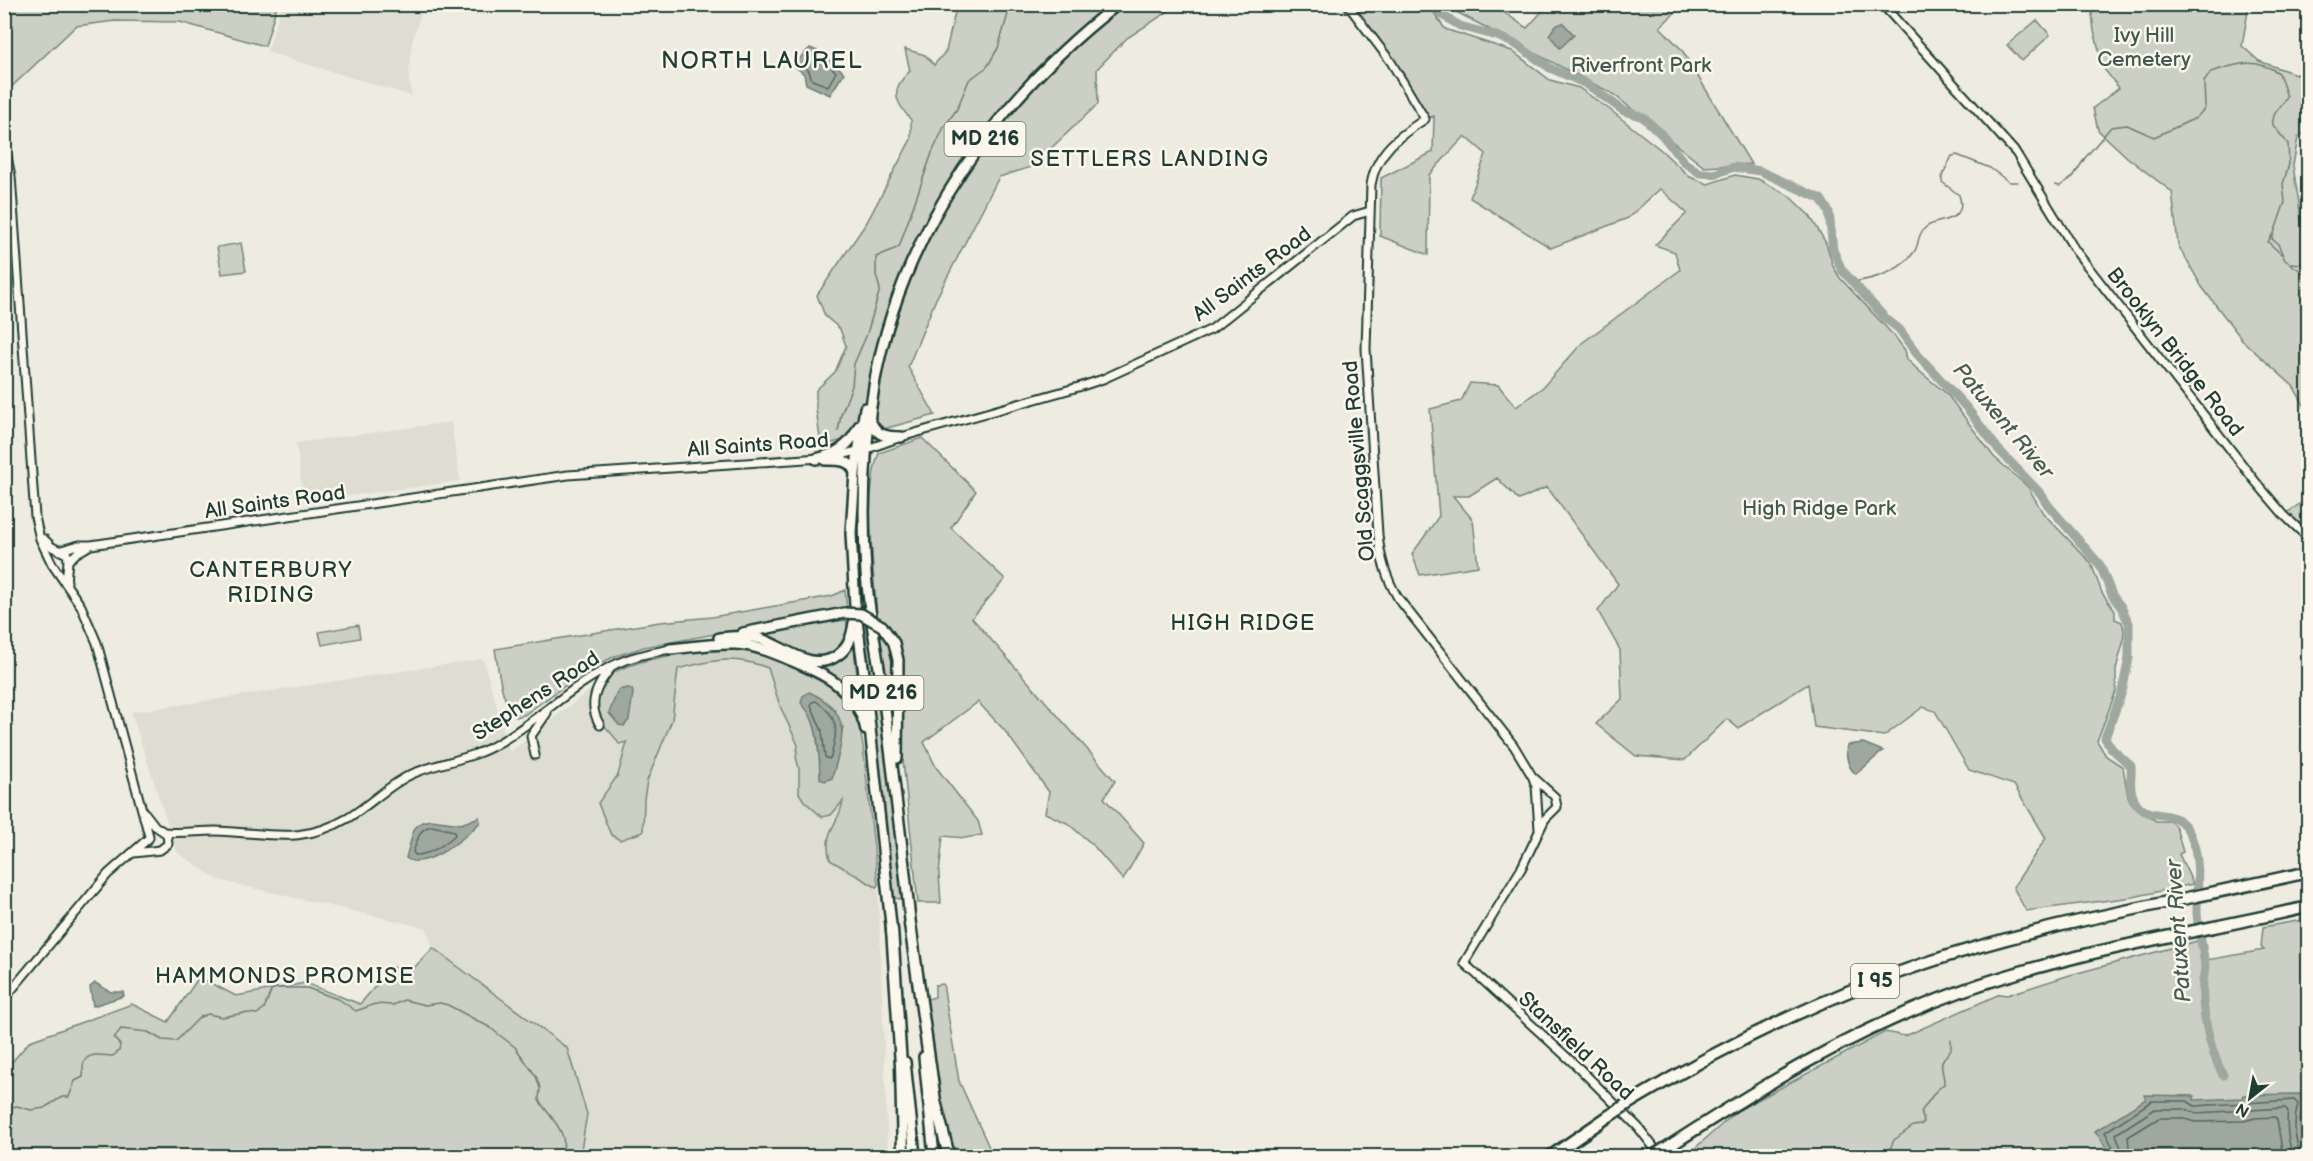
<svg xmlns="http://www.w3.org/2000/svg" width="2313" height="1161" font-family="'Balsamiq Sans',sans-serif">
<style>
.built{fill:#ddddd2}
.green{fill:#cbcfc4;stroke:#75867c;stroke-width:1.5;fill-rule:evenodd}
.water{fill:#9fa89f;stroke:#6c7d74;stroke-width:1.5}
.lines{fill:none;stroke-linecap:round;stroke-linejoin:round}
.shore{stroke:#52685f;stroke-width:1.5}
.stream{stroke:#6c7d74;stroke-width:1.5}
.river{stroke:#9fa89f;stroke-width:9}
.tertiary-casing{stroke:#1f3d34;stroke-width:11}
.primary-casing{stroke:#1f3d34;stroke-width:14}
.motorway-casing{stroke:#1f3d34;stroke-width:15}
.tertiary{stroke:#fbf7ec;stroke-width:7}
.primary{stroke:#fbf7ec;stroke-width:9}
.motorway{stroke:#fbf7ec;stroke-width:10}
.primary-bridge-casing{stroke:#1f3d34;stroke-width:14;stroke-linecap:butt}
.motorway-bridge-casing{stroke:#1f3d34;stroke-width:15;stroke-linecap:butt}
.primary-bridge{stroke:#fbf7ec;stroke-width:9}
.motorway-bridge{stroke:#fbf7ec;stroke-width:10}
.labels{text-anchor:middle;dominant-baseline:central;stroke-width:5;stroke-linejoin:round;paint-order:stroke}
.shield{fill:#fbf7ec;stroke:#61756b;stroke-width:1.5}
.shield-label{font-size:20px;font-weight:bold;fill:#1f3d34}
.park-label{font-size:21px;fill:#415a51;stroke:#fbf7ec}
.street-label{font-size:21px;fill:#1f3d34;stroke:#fbf7ec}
.neighbourhood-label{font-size:22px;letter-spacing:1.5px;fill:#1f3d34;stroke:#fbf7ec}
.water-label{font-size:22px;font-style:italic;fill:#455d54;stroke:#fbf7ec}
.quarter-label{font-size:24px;letter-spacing:1.5px;fill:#1f3d34;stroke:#fbf7ec}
</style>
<rect width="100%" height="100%" fill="#eeece1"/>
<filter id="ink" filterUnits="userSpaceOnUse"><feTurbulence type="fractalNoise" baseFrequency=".0167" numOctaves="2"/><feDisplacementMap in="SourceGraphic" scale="12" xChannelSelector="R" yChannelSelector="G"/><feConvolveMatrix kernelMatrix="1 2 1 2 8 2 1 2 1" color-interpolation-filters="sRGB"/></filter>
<g filter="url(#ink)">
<path class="built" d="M412,4L422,10L412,42L410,58L409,80L412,96L267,52L282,5Z
M451,422L460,481L304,502L296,443Z
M483,659L510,752L608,676L598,718L614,734L619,744L627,741L618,775L598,803L643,832L644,799L647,781L672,720L678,669L714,659L751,662L768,668L780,706L798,745L796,757L799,768V793L816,813L838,806L844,799L842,808L828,835L830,860L876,887L878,885L888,1156H580L587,1114L567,1048L433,948L426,928L218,880L177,852L131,712Z"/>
<path class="green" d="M4,5L5,4L277,5L265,46L180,22L115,21L76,26L5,93Z
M961,5H1178L1127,38L1097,69L1098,104L1031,167L999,177L936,299L908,367L935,415L821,446L816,409V390L835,372L846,346L840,329L825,316L817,295L867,222L911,139V120C895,101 889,90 910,71L905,49L925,55L934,65L946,51L956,8Z
M1347,5H1429L1445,29L1512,51L1550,80L1579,88L1609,109L1661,150L1690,177L1708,184L1735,175L1758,179L1788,195L1810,216L1826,243L1833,266L1840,278L1896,338L1905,350L1907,359L1918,370L1947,394L1994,457L2028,487L2043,513L2091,563L2102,593L2115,611V619L2122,622L2124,630L2123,643L2116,669V691L2097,741L2106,756L2123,767L2128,797L2133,806L2156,821H2170L2176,827L2183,852L2179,854L2193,884L2133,897L2026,911L2013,887L2046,838L2014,785L1969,770L1935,711L1923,707L1884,736L1814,727L1808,684L1738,728L1727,719L1685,760L1636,756L1596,724L1622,699L1620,650L1598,611L1618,584L1547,487L1519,500L1497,478L1469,496H1453L1473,520L1478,566L1420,575L1412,554L1439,516L1430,409L1461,401L1470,383L1498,385L1516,407L1543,387L1582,343L1680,270L1675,252L1655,245L1687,213L1660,189L1628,218L1551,248L1470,198L1486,154L1465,136L1429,175L1428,255L1380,236L1381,178L1433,152L1434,116L1425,119L1401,78Z
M1443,5H1510L1505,13L1527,28L1548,5H1683L1660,27L1682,50L1751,164L1704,167L1613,94Z
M2091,5H2249L2242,46L2259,61L2301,76L2308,83V130L2298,138L2293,165L2304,237L2308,241V412L2293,386L2244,342L2202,287L2178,245L2172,192L2128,158L2098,130L2093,108L2119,88L2104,69L2094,31Z
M2037,20L2050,35L2022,61L2007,45Z
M241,243L246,271L222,274L217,247Z
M922,438L976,491L951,528L1005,579L972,618L1115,781L1104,798L1144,843L1123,880L1092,844L1067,823L1045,813L1049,792L1005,731L978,702L924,742L936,767L978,821L982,835L965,838L943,836L939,874L941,903H918L900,732L901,649L893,633L877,618C874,574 863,493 879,453Z
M860,467L858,516L859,574L865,594L880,696L904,900L891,897L857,587L855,525Z
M2308,498V537L2284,515Z
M845,590L847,610L644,647L613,657L583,673L524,715L516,717C500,700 499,671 495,649L660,622L712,617L832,596Z
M846,620C849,628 847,635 843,642C826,675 780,644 757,633Z
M358,625L360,638L322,645L319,632Z
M877,628L890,644L894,661L891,709Z
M746,639L823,664L853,641L861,708L849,691L735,640Z
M715,648L755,652L783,662L828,685L853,708L858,719L863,746L878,885L876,887L830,860C822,829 839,826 843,801L831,815L822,817L804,801L799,793V768L796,757L798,745L780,706L768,668C733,655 712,660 678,669L672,720L647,781L644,799L643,832L620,840L611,835L598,803L618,775L627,742L619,744C613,732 598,723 596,710C594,698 599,685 608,677C628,659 688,653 715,648ZM810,712L843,727L832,778L819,755L816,732Z
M2308,919V1156H1686L1737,1111L1885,1032L1905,1036L2000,994L2007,995L2070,975L2201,940L2207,960L2264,950L2261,947L2263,927Z
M433,948L567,1048L587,1114L580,1156H5V1070L30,1041L132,1004L168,1022L199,977L236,996L305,983L360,1004L392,967L411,971Z
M943,984L959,1081L993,1156H954L941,1110L936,1082L927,999L935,997V985Z"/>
<path class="water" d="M1563,23L1574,35L1560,48L1549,35L1555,26Z
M810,48L827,55L844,73L830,95L806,84L804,74L793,65Z
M628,688L632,689L633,693L629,720L624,726L619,725L609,713L618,690Z
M809,692C854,712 843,739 832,778L825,781L820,779C819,753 820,722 801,703L803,696Z
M1863,743L1883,751L1856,774C1848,769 1845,754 1847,745Z
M479,817L480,822C468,836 424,872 406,858L414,829L422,822L431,820L461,824Z
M95,983L111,992H123L124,996L93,1006L90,987Z
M2300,1094L2304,1105L2300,1120L2303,1145L2308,1156H2106L2108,1150L2095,1131L2146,1099L2144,1095L2194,1096V1100L2243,1098L2244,1095Z"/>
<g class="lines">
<path class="shore" d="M812,55L824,60L836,72L828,86L812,80L809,71L804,66V63Z
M816,701C841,719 837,730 831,757L829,759L825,757L822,731L811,705L812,702Z
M432,826L454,831L455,835C444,845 430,855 415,855L413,852C418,841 418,828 432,826Z
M2112,1156L2114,1149L2105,1132L2152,1101H2187L2195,1106L2294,1100L2298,1104C2294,1118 2293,1142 2302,1154L2308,1156
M2120,1156L2121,1148L2116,1134L2155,1109H2184L2196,1113L2285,1108L2288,1111C2286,1122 2288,1147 2294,1156
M2130,1156L2128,1137L2159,1118H2181L2195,1122L2244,1121L2255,1118L2275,1117L2277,1120L2283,1156"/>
<path class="stream" d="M2055,185L2060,186L2073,177L2085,158L2111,127L2127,125L2154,137L2196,118L2205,108L2204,82L2211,72C2238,64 2253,57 2279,73L2287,97C2282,107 2271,112 2273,125L2288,144L2289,164L2283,184L2285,202L2272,239L2278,244L2285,260L2308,276
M2272,235L2268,242L2281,254
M2291,263L2302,264L2308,269
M1853,282C1874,279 1901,271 1914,252C1920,244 1916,236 1925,228C1935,218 1969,224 1959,195L1942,182V176L1952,156L1957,155L1990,168L2009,182H2018
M838,431L841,415L852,386L854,364L867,334L880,289L876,275V257L899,247L932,153L944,127L957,109L969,80L987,67L998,48L1011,4
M4,1109L17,1106L31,1110L44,1108L62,1097H69L75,1081L83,1077C84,1072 82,1067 84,1062C89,1051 104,1056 113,1056L119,1051L120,1045L114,1038L121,1029L148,1032L162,1040L176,1041L200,1017L208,1014L222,1017L245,1013L257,1014L264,1009L271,991L274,988H307L340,1000L356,1011L375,1004L393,1005L404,1000L425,1005L440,1003L448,1005L489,1027L515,1047L536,1076L540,1088L539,1100C549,1117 574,1136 559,1156
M1880,1156L1889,1151L1894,1140L1913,1126L1921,1125L1924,1122L1921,1112L1935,1092L1944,1084C1945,1075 1938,1065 1944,1058C1946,1055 1949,1053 1951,1049V1040"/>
<path class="river" d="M1435,4L1442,15L1460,26L1497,36L1517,45L1550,68L1588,85L1624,111L1643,117L1661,134L1685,163L1700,173L1714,174L1734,167L1760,171L1821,199L1829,212L1833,250L1842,270L1885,318L1899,329L1917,354L1966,407L1998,449L2041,494L2048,505L2100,565L2112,595L2121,607L2129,623V658L2122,692L2105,738L2112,749L2131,766C2132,775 2129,785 2132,794C2144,830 2175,799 2191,836C2201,860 2197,888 2197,913C2198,932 2204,950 2205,968C2205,973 2203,977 2203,982C2201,1010 2210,1051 2223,1075"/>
<defs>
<path id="tertiary" d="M1347,4L1391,62L1425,119C1399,136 1376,152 1371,185L1366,349L1378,534C1380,558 1386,578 1398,598L1514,746L1532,776L1555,797L1557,807L1545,819L1521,869L1464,963L1580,1069L1638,1127L1659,1154
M1882,4L2016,153L2075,250L2255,481L2284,515L2308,538
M4,142L11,176L35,517L40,539L52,564L81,606L97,643L149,836
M831,457L867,449L901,437L1082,386L1103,379L1212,329L1353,216L1370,211
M44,539L52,547L67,554C70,563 65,572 67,582
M61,550L79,545H91L568,475L820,458
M68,561L77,553L89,546
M600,725C587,704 596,686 611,668
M535,755L531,736L547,713
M1533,778L1536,786L1539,829
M165,832C182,834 198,831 215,831C265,832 300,846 348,818C370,805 388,785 412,774C439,762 470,760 497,744C538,721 571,685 614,665C632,656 651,653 670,649
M134,853L160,850L168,844L167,834L155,826L145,813
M4,999L108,874L149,838"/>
<path id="primary" d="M865,408L855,473L851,533L855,606L865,681L892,934
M871,422C877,436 887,437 901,437
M816,459C837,454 850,446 859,426
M825,460C838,460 851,459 855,473
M882,626L894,643L898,660L897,758
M743,633L844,613
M719,638C733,637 747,635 761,639C785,647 813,674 838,655C849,647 852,636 854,623
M670,649C692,647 714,643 735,644C754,645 771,652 788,659C824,674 857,688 866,730
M911,930C903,851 893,772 883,693C877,653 869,613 866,573C862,510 864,443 875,380C903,230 999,96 1118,4
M924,1057L934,1156
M905,1062L915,1156"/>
<path id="motorway" d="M910,924L935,1101L949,1156
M892,929L901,1065L903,1156
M1632,1101C1724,1046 1818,999 1920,965C2046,922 2179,902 2308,872
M1671,1145C1768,1082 1854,1030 1964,990C2075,951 2194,933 2308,907
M1551,1156L1609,1116"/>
</defs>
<use href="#tertiary" class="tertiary-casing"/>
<use href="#primary" class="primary-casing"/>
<use href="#motorway" class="motorway-casing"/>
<use href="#tertiary" class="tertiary"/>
<use href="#primary" class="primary"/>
<use href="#motorway" class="motorway"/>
<defs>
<path id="primary-bridge" d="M844,613L861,614L882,626"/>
<path id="motorway-bridge" d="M1609,1116L1632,1101
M1653,1156L1671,1145"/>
</defs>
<use href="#primary-bridge" class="primary-bridge-casing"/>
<use href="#motorway-bridge" class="motorway-bridge-casing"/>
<use href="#primary-bridge" class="primary-bridge"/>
<use href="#motorway-bridge" class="motorway-bridge"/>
</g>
</g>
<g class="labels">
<g class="shield">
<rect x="944.5" y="122" width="81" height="34" rx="4.5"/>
<rect x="842.5" y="676" width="81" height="34" rx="4.5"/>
<rect x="1851" y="964" width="48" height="34" rx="4.5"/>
</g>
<g class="shield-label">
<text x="985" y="139">MD 216</text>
<text x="883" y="693">MD 216</text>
<text x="1875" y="981">I 95</text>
</g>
<g class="park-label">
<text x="2144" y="35">Ivy Hill<tspan x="2144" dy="24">Cemetery</tspan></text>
<text x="1641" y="65">Riverfront Park</text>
<text x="1819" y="508">High Ridge Park</text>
</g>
<g class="street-label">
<text transform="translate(1252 274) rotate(-37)">All Saints Road</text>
<text transform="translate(2175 352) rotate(52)">Brooklyn Bridge Road</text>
<text transform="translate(758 445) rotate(-4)">All Saints Road</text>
<text transform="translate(1359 461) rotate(-95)">Old Scaggsville Road</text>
<text transform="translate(275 502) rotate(-8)">All Saints Road</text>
<text transform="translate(536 696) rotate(-33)">Stephens Road</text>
<text transform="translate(1576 1046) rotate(43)">Stansfield Road</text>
</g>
<g class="neighbourhood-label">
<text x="1150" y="159">SETTLERS LANDING</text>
<text x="271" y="570">CANTERBURY<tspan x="271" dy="25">RIDING</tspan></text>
<text x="1243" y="623">HIGH RIDGE</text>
<text x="285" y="976">HAMMONDS PROMISE</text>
</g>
<g class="water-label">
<text transform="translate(2003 421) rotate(50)">Patuxent River</text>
<text transform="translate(2179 931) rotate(-94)">Patuxent River</text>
</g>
<g class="quarter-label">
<text x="762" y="60">NORTH LAUREL</text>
</g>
</g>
<rect width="2313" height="1161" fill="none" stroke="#fbf7ec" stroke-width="24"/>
<rect x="12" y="12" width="2289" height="1137" fill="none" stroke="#1f3d34" stroke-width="2" filter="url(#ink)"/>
<g transform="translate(2250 1098) rotate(211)" stroke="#fbf7ec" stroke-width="4.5" paint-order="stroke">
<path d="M0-4.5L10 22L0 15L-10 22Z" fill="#1f3d34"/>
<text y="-9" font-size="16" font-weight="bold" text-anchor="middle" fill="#1f3d34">N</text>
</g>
</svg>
